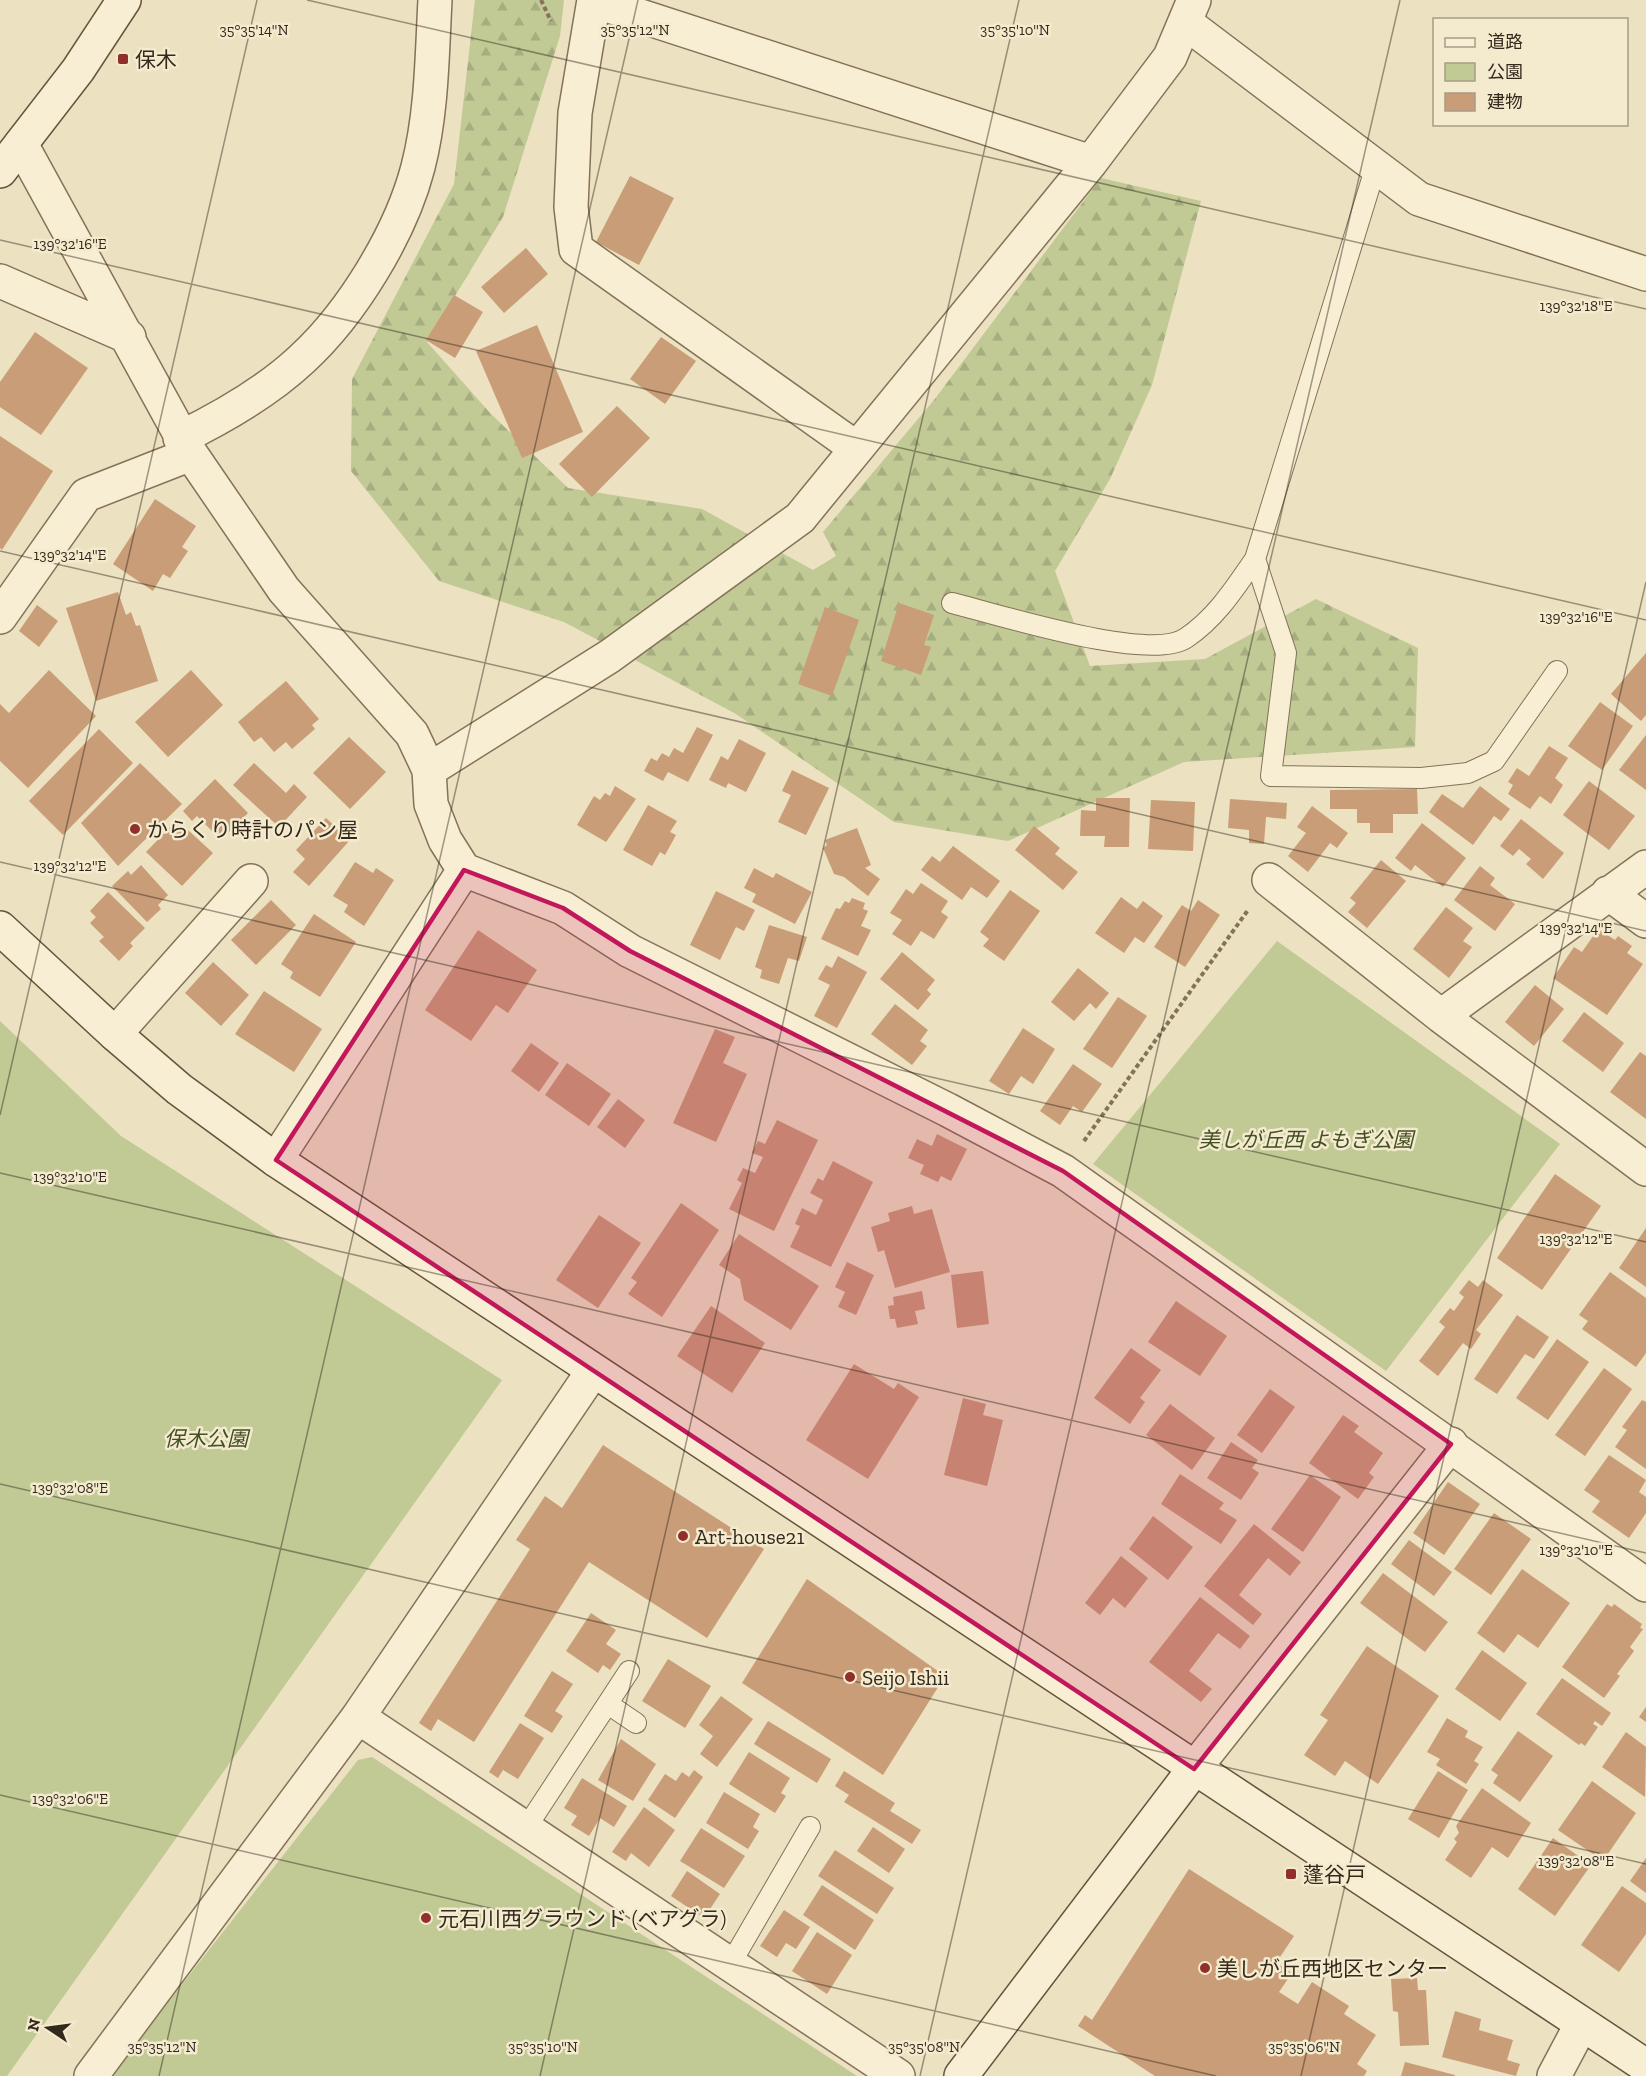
<svg xmlns="http://www.w3.org/2000/svg" width="1646" height="2076" font-family="'Zilla Slab','Noto Sans JP',serif">
<style>
.forest{fill:url(#forest-firs)}
.park{fill:#c1c995}
.building{fill:#c99d77}
.lines{fill:none;stroke-linecap:round;stroke-linejoin:round}
.lane-casing{stroke:#847259;stroke-width:22}
.street-casing{stroke:#847259;stroke-width:36}
.secondary-casing{stroke:#66533c;stroke-width:36}
.path{stroke:#847259;stroke-width:4;stroke-dasharray:4.5 3;stroke-linecap:butt}
.lane{stroke:#f7eed3;stroke-width:20}
.street{stroke:#f7eed3;stroke-width:33}
.secondary{stroke:#f7eed3;stroke-width:33}
.marked{fill:#c2185b;fill-opacity:0.2;stroke:#c2185b;stroke-width:4.5;stroke-linejoin:round}
.ticks{fill:none;stroke:#34291d;stroke-width:1.5;stroke-opacity:0.45}
.poi-dot{fill:#912f2b;stroke:#f4ebcf;stroke-width:2}
.labels{text-anchor:middle;dominant-baseline:central;stroke-width:5;stroke-linejoin:round;paint-order:stroke}
.poi-label{font-size:21px;fill:#34291d;stroke:#f4ebcf;text-anchor:start}
.park-label{font-size:21px;font-style:italic;fill:#435024;stroke:#f4ebcf}
.ticks-label{font-size:15px;text-anchor:middle;fill:#34291d;stroke:#f4ebcf;stroke-width:5;stroke-linejoin:round;paint-order:stroke}
</style>
<defs>
<pattern id="forest-firs" width="22" height="20" patternUnits="userSpaceOnUse" patternTransform="scale(1.5)"><rect width="22" height="20" fill="#c1c995"/><path d="M5 1l3.5 6h-7zM16 11l3.5 6h-7z" fill="#a6ad80"/></pattern>
</defs>
<rect width="100%" height="100%" fill="#ece1c0"/>
<path class="forest" d="M475,0H564L560,36L503,217L427,342L491,414L568,488L702,509L813,570L836,556L823,532L934,400L1101,178L1201,201L1152,385L1110,479L1055,571L1090,666L1205,659L1316,599L1418,648L1415,747L1184,762L1008,841L894,822L736,714L564,622L439,581L351,471L352,379L454,184Z"/>
<path class="park" d="M1277,941L1560,1144L1386,1371L1093,1164Z
M0,1021L121,1136L502,1380L7,2076H0Z
M372,1757L857,2076H110L358,1760Z"/>
<path class="building" d="M630,176L674,198L639,265L596,242Z
M526,248L548,274L504,313L481,287Z
M454,295L483,312L455,358L426,340Z
M537,325L583,432L522,458L476,351Z
M35,332L88,368L41,435L0,407V382Z
M661,337L696,361L665,404L630,379Z
M617,406L650,438L592,497L559,464Z
M0,436L53,471L2,550L0,548Z
M155,499L196,526L182,547L188,551L170,578L163,574L153,591L113,564Z
M118,592L126,615L131,612L136,626L140,625L158,681L96,701L66,608Z
M899,603L934,615L924,645L931,647L921,675L881,661Z
M37,605L58,621L39,647L19,631Z
M825,607L859,620L832,696L798,684Z
M1646,653V715L1641,721L1611,694Z
M49,670L96,716L28,788L0,761V704L9,713Z
M191,670L223,705L168,757L135,722Z
M286,681L319,719L312,725L315,729L292,749L286,742L274,752L261,737L254,742L238,722Z
M1600,702L1633,726L1602,770L1568,746Z
M697,727L713,735L688,782L668,772L663,781L644,771L651,758L657,761L662,753L669,757L674,748L683,753Z
M99,729L133,763L63,835L29,801Z
M1646,735V790L1619,770Z
M349,737L386,772L350,809L313,773Z
M739,739L766,753L746,792L728,783L726,788L709,780L721,756L728,760Z
M1549,746L1568,758L1555,778L1563,785L1551,804L1540,796L1530,809L1508,794L1513,785L1508,782L1517,768L1529,776Z
M140,763L182,804L118,866L81,823Z
M254,763L286,793L294,784L307,797L279,827L233,785Z
M792,770L829,788L806,835L778,822L791,795L782,791Z
M215,779L248,813L221,840L197,816L192,821L183,811Z
M1589,781L1635,816L1609,850L1563,815Z
M615,786L636,799L606,842L577,825L594,796L600,800L605,793L610,796Z
M1480,786L1510,809L1501,821L1494,816L1473,845L1429,812L1442,794L1463,808Z
M1417,789L1418,814H1393V833H1370V823H1357V809H1330V790Z
M1096,798H1130L1129,847H1104L1105,836H1080L1081,810L1096,811Z
M1230,799L1287,803L1286,819L1266,817L1264,844L1249,843V830L1228,828Z
M1151,800L1195,802L1193,851L1148,849Z
M648,805L677,821L670,832L676,835L665,855L660,852L652,866L623,850Z
M1312,806L1348,833L1337,848L1330,843L1308,872L1288,856L1306,833L1297,827Z
M326,818L350,840L309,886L293,872L305,859L296,850Z
M1521,819L1564,853L1543,879L1526,864L1531,859L1519,849L1513,856L1500,846Z
M177,820L213,853L182,886L146,852Z
M1422,823L1466,858L1443,887L1415,865L1411,871L1395,858Z
M1034,826L1060,848L1055,854L1078,872L1063,890L1015,850Z
M857,828L871,865L865,868L880,879L868,896L844,877L834,874L823,848L827,845L825,840Z
M953,846L1000,881L987,898L971,887L962,900L921,870L932,856L940,862Z
M1381,860L1406,881L1367,928L1348,912L1356,903L1350,898Z
M355,862L373,873L376,868L394,880L364,926L344,912L348,905L333,896Z
M141,865L168,895L158,905L161,909L147,922L112,886L128,871L131,875Z
M1480,866L1495,878L1490,885L1515,904L1495,931L1454,900Z
M754,868L773,878L776,873L812,892L795,924L752,902L756,894L744,888Z
M921,883L948,901L941,912L948,917L934,939L921,931L911,946L892,934L902,920L890,913L906,889L913,894Z
M1010,890L1040,911L1004,961L983,946L989,939L980,932Z
M716,891L755,910L744,931L736,927L720,960L690,945Z
M108,892L145,928L130,943L133,946L119,961L99,941L104,937L90,923L96,917L90,911Z
M1121,897L1137,909L1143,901L1163,916L1144,943L1135,937L1124,953L1095,933Z
M852,898L865,903L863,909L868,911L861,926L871,930L858,956L821,939L836,908L840,909L845,901L849,903Z
M271,900L296,925L256,965L231,940Z
M1198,900L1220,915L1185,967L1154,947L1182,905L1191,911Z
M1446,907L1473,928L1463,941L1472,947L1449,978L1413,949Z
M314,914L356,942L320,997L290,978L293,972L281,964Z
M769,925L807,937L799,961L788,958L779,984L760,978L762,970L755,967Z
M1598,929L1615,940L1618,936L1632,946L1627,953L1643,964L1607,1015L1553,978L1574,947L1582,952Z
M478,930L537,970L508,1013L496,1005L471,1041L425,1010Z
M902,952L935,980L927,990L931,994L918,1010L880,979Z
M838,956L867,972L837,1028L814,1016L830,985L818,979L826,965L832,968Z
M213,962L249,995L221,1026L185,993Z
M1078,968L1109,993L1096,1009L1090,1003L1074,1021L1051,1002Z
M1535,985L1564,1009L1534,1046L1505,1022Z
M264,991L322,1029L294,1072L235,1034Z
M1118,997L1147,1016L1112,1068L1083,1049Z
M895,1004L928,1030L920,1041L927,1046L912,1065L871,1034Z
M1584,1012L1624,1043L1603,1072L1562,1041Z
M1023,1028L1055,1049L1033,1084L1021,1076L1009,1094L989,1081Z
M715,1029L735,1037L723,1063L747,1074L716,1142L673,1123Z
M531,1043L559,1063L539,1092L511,1071Z
M1640,1052L1646,1056V1119L1610,1092Z
M567,1063L611,1094L589,1126L545,1095Z
M1073,1064L1102,1084L1082,1112L1073,1106L1060,1125L1040,1111Z
M618,1099L645,1120L625,1148L597,1127Z
M777,1120L818,1140L774,1231L729,1209L742,1183L737,1180L743,1168L755,1173L763,1157L752,1153L758,1141L765,1144Z
M937,1134L967,1149L951,1181L941,1176L938,1182L920,1174L924,1165L908,1158L917,1139L932,1146Z
M833,1161L873,1182L831,1267L790,1247L800,1226L795,1224L802,1208L816,1215L823,1200L810,1193L818,1178L823,1181Z
M1555,1174L1601,1206L1542,1290L1497,1258Z
M681,1203L719,1230L662,1317L628,1294L637,1282L631,1278Z
M912,1206L914,1214L932,1209L950,1272L895,1288L884,1250L878,1252L871,1227L890,1221L888,1213Z
M599,1215L641,1243L598,1308L556,1280Z
M1646,1228V1287L1619,1268Z
M739,1234L819,1286L791,1330L744,1300L740,1279L719,1265Z
M847,1262L874,1275L856,1315L838,1307L845,1292L835,1287Z
M983,1271L989,1324L957,1328L951,1275Z
M1610,1272L1646,1298V1353L1636,1367L1582,1329L1588,1321L1579,1315Z
M1469,1280L1478,1287L1483,1280L1503,1295L1476,1330L1481,1334L1471,1349L1463,1343L1438,1376L1419,1361L1445,1327L1439,1322L1450,1308L1454,1311L1464,1297L1459,1293Z
M922,1291L925,1309L915,1311L918,1324L897,1328L895,1319H890L888,1306L894,1305L893,1297Z
M1176,1301L1227,1336L1200,1376L1148,1342Z
M711,1306L765,1343L732,1393L677,1356Z
M1517,1315L1549,1337L1534,1359L1525,1354L1497,1394L1474,1379Z
M1557,1339L1589,1362L1548,1420L1516,1398Z
M1131,1348L1161,1370L1140,1398L1145,1402L1130,1424L1094,1398Z
M854,1364L894,1389L898,1383L919,1397L868,1479L806,1440Z
M1604,1368L1632,1389L1585,1456L1555,1435Z
M1270,1389L1295,1407L1262,1453L1237,1435Z
M963,1398L986,1404L983,1415L1003,1420L987,1486L944,1475Z
M1642,1400L1646,1402V1469L1615,1447L1627,1430L1622,1427Z
M1170,1404L1215,1438L1192,1470L1146,1435Z
M1343,1415L1359,1426L1354,1432L1383,1453L1369,1473L1374,1477L1358,1499L1309,1463Z
M1231,1442L1258,1460L1252,1468L1259,1473L1241,1500L1207,1478Z
M603,1445L764,1549L707,1638L589,1562L474,1742L438,1719L431,1731L419,1723L530,1549L516,1540L545,1496L562,1508Z
M1609,1455L1646,1480L1639,1492L1646,1497V1513L1629,1538L1592,1512L1600,1501L1584,1490Z
M1180,1474L1224,1503L1219,1509L1237,1520L1221,1544L1161,1504Z
M1310,1475L1341,1497L1303,1552L1271,1529Z
M1448,1482L1480,1504L1444,1555L1413,1533Z
M1494,1513L1531,1539L1491,1595L1454,1569Z
M1153,1516L1193,1547L1168,1580L1129,1549Z
M1254,1524L1301,1562L1290,1576L1268,1558L1239,1595L1262,1614L1253,1625L1204,1586Z
M1409,1540L1452,1572L1434,1596L1391,1564Z
M1121,1556L1148,1578L1125,1608L1113,1598L1100,1615L1085,1603Z
M1522,1569L1570,1603L1538,1648L1518,1634L1504,1653L1477,1633Z
M1383,1573L1448,1622L1425,1652L1360,1603Z
M807,1579L945,1676L883,1775L742,1683Z
M1200,1597L1250,1636L1240,1649L1218,1633L1189,1671L1212,1689L1201,1702L1149,1662Z
M1607,1604L1612,1607L1614,1604L1642,1624L1640,1628L1643,1629L1630,1647L1634,1651L1617,1674L1620,1676L1604,1698L1562,1667Z
M591,1613L616,1630L606,1644L621,1654L610,1670L603,1665L598,1673L566,1651Z
M1367,1646L1439,1696L1378,1784L1345,1761L1335,1776L1304,1755L1328,1720L1320,1715Z
M1482,1650L1527,1683L1500,1721L1455,1689Z
M668,1659L711,1686L685,1728L642,1701Z
M552,1671L573,1684L555,1711L563,1716L552,1733L524,1716Z
M1562,1678L1611,1713L1602,1726L1595,1721L1593,1724L1598,1727L1585,1746L1581,1743L1579,1745L1536,1714Z
M721,1696L753,1719L717,1767L700,1754L713,1736L699,1725Z
M1646,1707V1722L1639,1717Z
M1447,1718L1468,1731L1465,1737L1483,1747L1474,1761L1479,1764L1466,1784L1436,1765L1440,1759L1427,1752Z
M768,1721L831,1759L817,1783L754,1744Z
M520,1723L544,1738L518,1779L503,1770L498,1778L489,1772Z
M1518,1731L1553,1756L1520,1802L1493,1783L1498,1775L1491,1770Z
M1626,1732L1646,1747L1645,1797L1602,1767Z
M621,1739L656,1764L633,1801L598,1780Z
M749,1752L790,1778L781,1793L786,1796L775,1813L729,1784Z
M694,1770L703,1777L675,1818L648,1800L665,1774L676,1781L682,1772L689,1777Z
M844,1771L895,1803L890,1811L921,1830L912,1844L844,1802L849,1795L835,1786Z
M1438,1771L1468,1790L1439,1838L1408,1819Z
M582,1778L627,1806L614,1827L600,1818L589,1836L571,1825L577,1816L564,1808Z
M1592,1781L1636,1813L1603,1861L1558,1830Z
M1482,1788L1531,1823L1508,1858L1492,1847L1471,1878L1445,1860L1457,1842L1454,1839L1459,1833L1456,1826Z
M724,1792L760,1814L753,1827L759,1831L748,1849L706,1823Z
M644,1807L675,1830L649,1867L631,1853L626,1861L612,1852Z
M873,1827L905,1849L889,1873L857,1851Z
M701,1828L745,1856L724,1888L680,1861Z
M1553,1838L1591,1865L1555,1916L1518,1889Z
M835,1850L894,1888L877,1914L818,1876Z
M1646,1858V1893L1630,1881Z
M1189,1869L1294,1936L1276,1963L1292,1973L1279,1992L1298,2004L1312,1982L1349,2006L1344,2014L1376,2035L1357,2064L1367,2071L1364,2076H1155L1078,2026L1085,2015L1092,2020Z
M687,1871L720,1894L704,1918L671,1896Z
M822,1885L874,1920L855,1950L803,1915Z
M1622,1886L1646,1903V1934L1619,1972L1581,1945Z
M784,1910L810,1927L796,1949L786,1943L777,1957L760,1946Z
M817,1932L852,1955L827,1994L792,1971Z
M1417,1978L1418,1990H1426L1429,2045L1400,2046L1398,2012L1393,2011L1391,1979Z
M1455,2011L1481,2019L1479,2030L1513,2040L1507,2060L1520,2064L1516,2076L1442,2057Z
M1405,2062L1455,2075V2076H1401Z"/>
<g class="lines">
<defs>
<path id="lane" d="M1376,166L1255,559L1286,653L1271,776L1421,778L1468,773L1494,761L1557,671
M952,603C997,614 1150,663 1186,638C1216,618 1235,588 1255,559
M608,1704L636,1723
M526,1828L629,1671
M731,1963L810,1827"/>
<path id="street" d="M594,0L575,113L571,207L576,249L856,448
M594,1L1091,162
M1186,23L1419,199L1646,274
M21,144L191,454L284,590L412,734L429,770L431,804L445,840L464,870L563,908L630,951L948,1110L1063,1171L1646,1585
M0,281L129,337
M180,438C223,417 267,392 302,359C352,313 401,233 418,167C432,113 432,55 435,0
M0,617L86,495L191,454
M429,770L610,656L800,518L1091,162L1170,57L1194,0
M1269,880L1441,1016L1646,1169
M1608,893L1646,921
M1441,1016L1646,867
M115,1034L251,881
M276,1160L464,870
M358,1717L898,2076
M1194,1769L1451,1444
M91,2076L358,1717L593,1371
M1554,2076L1581,2025"/>
<path id="secondary" d="M0,171L78,70L124,0
M0,928L115,1034L179,1089L276,1160L1646,2066
M961,2076L1194,1769"/>
</defs>
<use href="#lane" class="lane-casing"/>
<use href="#street" class="street-casing"/>
<use href="#secondary" class="secondary-casing"/>
<path class="path" d="M541,0L551,21
M1084,1141L1248,910"/>
<use href="#lane" class="lane"/>
<use href="#street" class="street"/>
<use href="#secondary" class="secondary"/>
</g>
<path class="marked" d="M464,870L563,908L630,951L1063,1171L1451,1444L1194,1769L276,1160Z"/>
<path class="ticks" d="M307,0L1646,309M0,240L1646,620M0,551L1646,931M0,862L1646,1242M0,1115L257,0M0,1173L1646,1553M0,1484L1646,1864M0,1795L1216,2076M159,2076L638,0M540,2076L1019,0M920,2076L1400,0M1301,2076L1646,582"/>
<g class="poi-dot">
<rect x="117" y="53" width="12" height="12" rx="3"/>
<circle cx="135" cy="829" r="6"/>
<circle cx="683" cy="1536" r="6"/>
<circle cx="850" cy="1677" r="6"/>
<rect x="1285" y="1868" width="12" height="12" rx="3"/>
<circle cx="426" cy="1918" r="6"/>
<circle cx="1205" cy="1968" r="6"/>
</g>
<g class="labels">
<g class="poi-label">
<text x="135" y="59">保木</text>
<text x="147" y="829">からくり時計のパン屋</text>
<text x="695" y="1536">Art-house21</text>
<text x="862" y="1677">Seijo Ishii</text>
<text x="1303" y="1874">蓬谷戸</text>
<text x="438" y="1918">元石川西グラウンド (ベアグラ)</text>
<text x="1217" y="1968">美しが丘西地区センター</text>
</g>
<g class="park-label">
<text x="1306" y="1139">美しが丘西 よもぎ公園</text>
<text x="206" y="1438">保木公園</text>
</g>
</g>
<g class="ticks-label">
<text x="254" y="35">35°35'14"N</text>
<text x="635" y="35">35°35'12"N</text>
<text x="1015" y="35">35°35'10"N</text>
<text x="70" y="249">139°32'16"E</text>
<text x="1576" y="311">139°32'18"E</text>
<text x="70" y="560">139°32'14"E</text>
<text x="1576" y="622">139°32'16"E</text>
<text x="70" y="871">139°32'12"E</text>
<text x="1576" y="933">139°32'14"E</text>
<text x="70" y="1182">139°32'10"E</text>
<text x="1576" y="1244">139°32'12"E</text>
<text x="70" y="1493">139°32'08"E</text>
<text x="1576" y="1555">139°32'10"E</text>
<text x="70" y="1804">139°32'06"E</text>
<text x="1576" y="1866">139°32'08"E</text>
<text x="162" y="2052">35°35'12"N</text>
<text x="543" y="2052">35°35'10"N</text>
<text x="924" y="2052">35°35'08"N</text>
<text x="1304" y="2052">35°35'06"N</text>
</g>
<rect x="1433" y="18" width="195" height="108" fill="#f4ebcf" stroke="#a79d88" stroke-width="1.5"/>
<rect x="1445" y="38" width="30" height="9" fill="#f7eed3" stroke="#a79d88" stroke-width="1.5"/>
<text x="1487" y="48" font-size="18" fill="#34291d">道路</text>
<rect x="1445" y="63" width="30" height="18" fill="#c1c995" stroke="#a79d88" stroke-width="1.5"/>
<text x="1487" y="78" font-size="18" fill="#34291d">公園</text>
<rect x="1445" y="93" width="30" height="18" fill="#c99d77" stroke="#a79d88" stroke-width="1.5"/>
<text x="1487" y="108" font-size="18" fill="#34291d">建物</text>
<g transform="translate(48 2028) rotate(283)" stroke="#f4ebcf" stroke-width="4.5" paint-order="stroke">
<path d="M0-4.5L10 22L0 15L-10 22Z" fill="#34291d"/>
<text y="-9" font-size="16" font-weight="bold" text-anchor="middle" fill="#34291d">N</text>
</g>
</svg>
